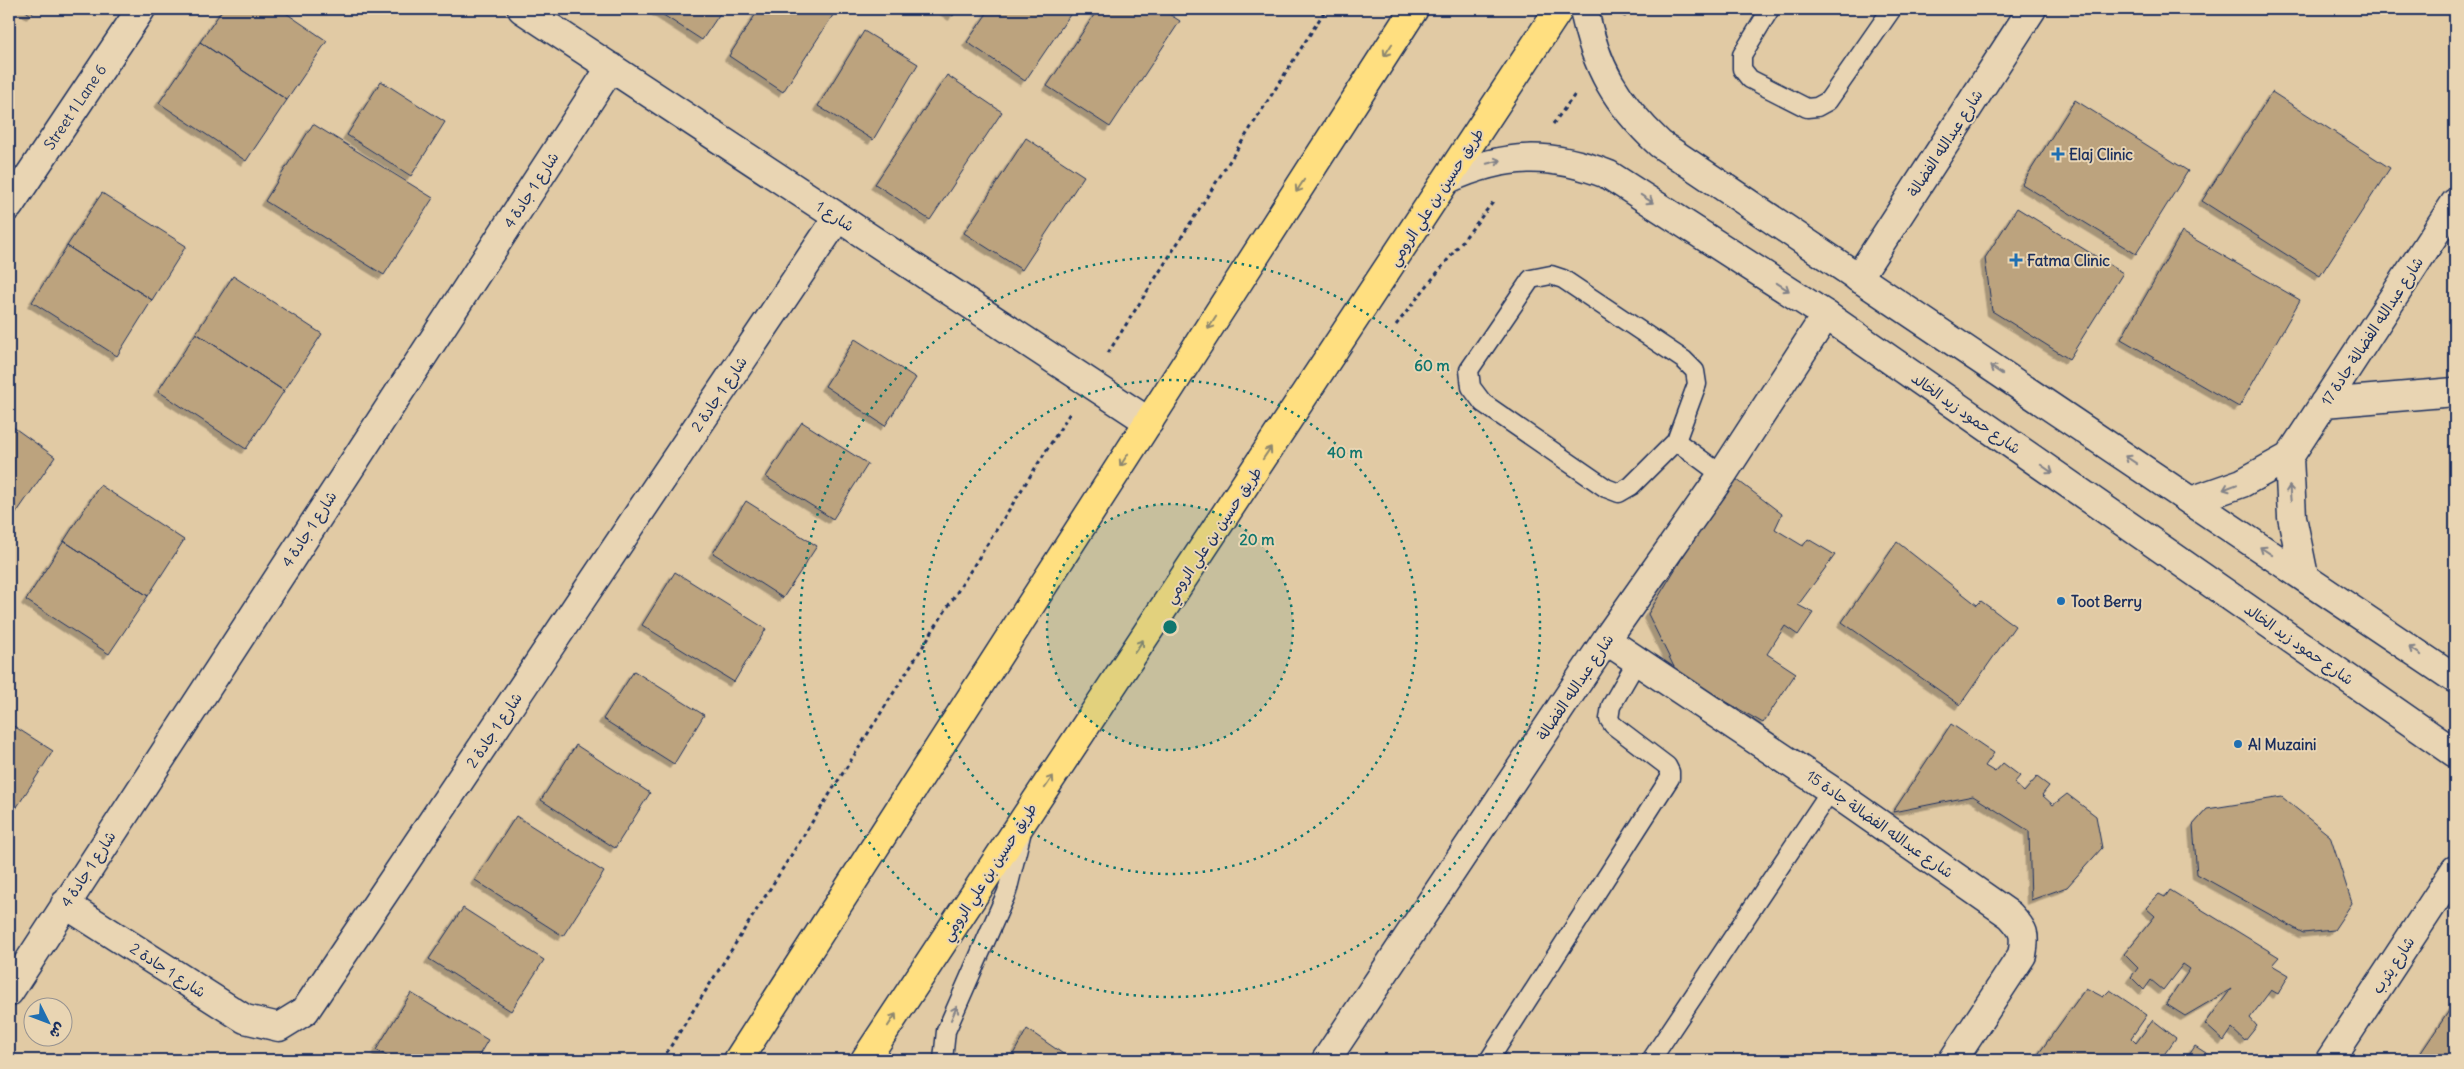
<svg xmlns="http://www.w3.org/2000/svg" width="2464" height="1069" font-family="Delius,'Playpen Sans Arabic',sans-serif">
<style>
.building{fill:#bca37e;stroke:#1b2f5e;filter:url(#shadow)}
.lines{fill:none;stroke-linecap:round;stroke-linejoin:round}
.lane-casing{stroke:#1b2f5e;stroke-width:21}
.street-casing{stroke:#1b2f5e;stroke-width:31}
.secondary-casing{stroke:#1b2f5e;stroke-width:31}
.highway-casing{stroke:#1b2f5e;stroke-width:31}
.path{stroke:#1b2f5e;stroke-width:3;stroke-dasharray:4 4;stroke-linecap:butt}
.lane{stroke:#e9d5b3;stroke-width:18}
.street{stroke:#e9d5b3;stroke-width:28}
.secondary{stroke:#e9d5b3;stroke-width:28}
.highway{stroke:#ffdf80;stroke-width:28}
.oneway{stroke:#8d876f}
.oneway2{stroke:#828288}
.ring{fill:none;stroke:#0f766e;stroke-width:2.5;stroke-dasharray:2.5 5}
.poi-dot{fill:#1f6fb2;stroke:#e9d5b3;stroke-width:2}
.labels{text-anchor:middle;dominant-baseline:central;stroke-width:4;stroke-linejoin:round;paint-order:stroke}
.street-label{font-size:15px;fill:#1b2f5e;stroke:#e9d5b3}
.poi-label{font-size:15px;font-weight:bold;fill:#1b2f5e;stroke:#e9d5b3;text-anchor:start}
.centre{fill:#0f766e;stroke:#e9d5b3;stroke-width:2.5}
.ring-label{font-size:15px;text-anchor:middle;font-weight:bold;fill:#0f766e;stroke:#e9d5b3;stroke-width:4;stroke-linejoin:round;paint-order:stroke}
</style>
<defs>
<filter id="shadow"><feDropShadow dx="-4.5" dy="4.5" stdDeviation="0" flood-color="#0004"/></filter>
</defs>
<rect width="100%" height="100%" fill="#e1caa4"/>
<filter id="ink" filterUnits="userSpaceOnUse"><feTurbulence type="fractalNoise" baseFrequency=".02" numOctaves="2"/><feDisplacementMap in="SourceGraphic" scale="10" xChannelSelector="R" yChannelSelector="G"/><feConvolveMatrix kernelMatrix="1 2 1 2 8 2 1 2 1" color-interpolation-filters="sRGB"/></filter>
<g filter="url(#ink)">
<path class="building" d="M23,9H36L31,15Z
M223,9H280L327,41L287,100L200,42Z
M654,9H723L702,40Z
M759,9H837L783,92L729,56Z
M943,9H957L953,16Z
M990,9H1074L1025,81L967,42Z
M1098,9H1161L1180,21L1110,127L1047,86Z
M864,31L918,64L873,140L818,106Z
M200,42L287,100L246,161L159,103Z
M947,75L1002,112L930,220L875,184Z
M381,81L445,122L411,176L347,135Z
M2272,92L2390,168L2320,276L2202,201Z
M2075,100L2188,171L2136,254L2022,184Z
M313,124L433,198L384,275L265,201Z
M1026,138L1084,176L1022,270L964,233Z
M102,193L186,246L152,300L67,246Z
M2017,208L2123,273L2069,359L1992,311L1985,258Z
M2182,232L2300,300L2239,407L2121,339Z
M67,246L152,300L117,356L32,302Z
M233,276L322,334L284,391L196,333Z
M196,333L284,391L246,449L158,391Z
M855,339L916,378L885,426L825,386Z
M802,422L868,464L833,519L766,477Z
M9,424L55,457L17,512L9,506Z
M1732,476L1782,514L1775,529L1803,546L1808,539L1835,555L1798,605L1813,613L1798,635L1785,626L1767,654L1796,673L1763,723L1677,673L1648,614Z
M100,485L184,540L148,596L64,541Z
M746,501L817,546L783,598L713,553Z
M9,506L17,512L9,524Z
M64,541L148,596L109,654L26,600Z
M1897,542L1977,605L1981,601L2015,626L1960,705L1842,622Z
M675,572L766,629L734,682L642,625Z
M634,671L704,715L674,764L603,719Z
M9,723L53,751L17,807L9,802Z
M1951,724L1994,753L1985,766L1995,772L2003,763L2020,776L2014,783L2024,792L2037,777L2049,786L2042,795L2053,805L2067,794L2096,816L2102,848L2067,887L2031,900L2029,831L1973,796L1893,812Z
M576,745L650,793L615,848L541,800Z
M2282,797L2330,836L2352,903L2334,930L2303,933L2197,874L2193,825L2207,809Z
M9,802L17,807L9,819Z
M516,816L604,872L563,936L475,880Z
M2170,890L2279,957L2272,965L2289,975L2278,994L2271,990L2250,1018L2257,1026L2245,1041L2232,1029L2224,1041L2205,1024L2231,989L2185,1016L2166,1004L2190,969L2183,964L2163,990L2151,980L2144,990L2131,977L2138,968L2124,954L2155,916L2146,908L2159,894L2165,897Z
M463,908L544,960L511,1011L429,959Z
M2086,988L2103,997L2110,990L2147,1015L2131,1038L2136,1043L2153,1020L2176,1038L2160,1060H2034Z
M411,993L488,1040L476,1060H394L376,1050Z
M2455,1002V1060H2416Z
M1027,1029L1072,1060H1010Z
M2195,1046L2217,1060H2186Z"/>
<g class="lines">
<defs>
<path id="lane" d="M1770,9L1742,55V69L1750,79L1807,108L1817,107L1828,101L1892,9
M1676,441L1697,384L1695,371L1684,360L1563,279L1551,275L1531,279L1469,370L1471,387L1483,403L1606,488L1619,493L1631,486L1676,441L1722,475
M943,1060L946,1031L1007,892L1021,835
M1489,1060L1670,778V772L1667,766L1613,725L1609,719L1611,706L1637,661
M1651,1060L1831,790"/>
<path id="street" d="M522,9L1149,422
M9,206L141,9
M1858,278L2032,9
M2324,403L2455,392
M2289,457L2292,517L2304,576
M2191,501L2242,483L2289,457L2455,203
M1606,640L1831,790L2010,915C2024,930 2026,934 2022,955L1953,1060
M65,904L245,1019L279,1027L305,1011L838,217
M9,992L611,67
M1326,1060L1606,640L1722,475L1826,315
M2330,1060L2455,870"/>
<path id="secondary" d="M1584,9C1595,67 1617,104 1660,144L2455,679
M1448,179C1505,153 1551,152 1609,175L1826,315L2455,753"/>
<path id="highway" d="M738,1060L1414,9
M865,1060L1559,9"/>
</defs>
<use href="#lane" class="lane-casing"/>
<use href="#street" class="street-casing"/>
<use href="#secondary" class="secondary-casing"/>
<use href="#highway" class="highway-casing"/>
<path class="path" d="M1624,17L1627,9
M1553,124L1576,93
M1396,325L1494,201
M1108,353L1326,9
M662,1060L1070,413"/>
<use href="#lane" class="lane"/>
<use href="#street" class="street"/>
<use href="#secondary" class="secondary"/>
<use href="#highway" class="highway"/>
</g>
<defs><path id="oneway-shaft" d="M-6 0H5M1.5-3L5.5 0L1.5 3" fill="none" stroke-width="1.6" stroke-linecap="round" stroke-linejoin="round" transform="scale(1.25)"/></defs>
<g class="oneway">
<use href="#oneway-shaft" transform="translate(1388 50) rotate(123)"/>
<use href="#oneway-shaft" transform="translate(1300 186) rotate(123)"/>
<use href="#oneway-shaft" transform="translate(1212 323) rotate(123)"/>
<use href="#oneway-shaft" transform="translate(1267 453) rotate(-56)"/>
<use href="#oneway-shaft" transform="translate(1124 460) rotate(123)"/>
<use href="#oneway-shaft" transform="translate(1139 646) rotate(-56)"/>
<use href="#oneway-shaft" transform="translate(1049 782) rotate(-56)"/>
<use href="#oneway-shaft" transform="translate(892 1020) rotate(-57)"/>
</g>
<g class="oneway2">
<use href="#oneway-shaft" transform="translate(1494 162) rotate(-14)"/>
<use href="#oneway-shaft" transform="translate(1647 199) rotate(33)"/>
<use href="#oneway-shaft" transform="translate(1783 287) rotate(33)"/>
<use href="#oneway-shaft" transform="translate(1996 370) rotate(-146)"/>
<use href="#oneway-shaft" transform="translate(2131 460) rotate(-146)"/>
<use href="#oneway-shaft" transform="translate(2047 469) rotate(35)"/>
<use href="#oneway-shaft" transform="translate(2230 487) rotate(159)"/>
<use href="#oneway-shaft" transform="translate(2290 493) rotate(-95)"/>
<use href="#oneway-shaft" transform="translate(2266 551) rotate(-146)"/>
<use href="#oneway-shaft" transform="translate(2415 651) rotate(-146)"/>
<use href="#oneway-shaft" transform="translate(954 1013) rotate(-66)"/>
</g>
</g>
<circle cx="1170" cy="627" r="123" fill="#0f766e" fill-opacity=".12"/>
<g class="ring">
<circle cx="1170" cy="627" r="123"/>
<circle cx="1170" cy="627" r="247"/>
<circle cx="1170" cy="627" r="370"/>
</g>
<g class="poi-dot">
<path d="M2055.5 146.5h5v5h5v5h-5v5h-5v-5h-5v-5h5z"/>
<path d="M2013.5 252.5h5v5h5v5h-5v5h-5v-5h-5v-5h5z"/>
<circle cx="2061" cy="601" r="5"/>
<circle cx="2238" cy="744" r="5"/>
</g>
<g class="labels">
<g class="street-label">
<text transform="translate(75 107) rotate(-56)">Street 1 Lane 6</text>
<text transform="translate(1945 143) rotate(-57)">شارع عبدالله الفضالة</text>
<text transform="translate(531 190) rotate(-57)">شارع 1 جادة 4</text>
<text transform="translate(1436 197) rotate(-57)">طريق حسين بن علي الرومي</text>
<text transform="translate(835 216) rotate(33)">شارع 1</text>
<text transform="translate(2372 331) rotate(-57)">شارع عبدالله الفضالة جادة 17</text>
<text transform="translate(719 394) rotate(-56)">شارع 1 جادة 2</text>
<text transform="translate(1966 413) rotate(35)">شارع حمود زيد الخالد</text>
<text transform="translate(309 529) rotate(-57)">شارع 1 جادة 4</text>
<text transform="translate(1213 535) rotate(-56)">طريق حسين بن علي الرومي</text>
<text transform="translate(2299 644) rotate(35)">شارع حمود زيد الخالد</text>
<text transform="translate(1575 687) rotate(-56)">شارع عبدالله الفضالة</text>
<text transform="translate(494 730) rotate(-56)">شارع 1 جادة 2</text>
<text transform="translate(1880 824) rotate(35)">شارع عبدالله الفضالة جادة 15</text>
<text transform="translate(88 869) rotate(-57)">شارع 1 جادة 4</text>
<text transform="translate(989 872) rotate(-57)">طريق حسين بن علي الرومي</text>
<text transform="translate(2393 965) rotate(-57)">شارع يثرب</text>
<text transform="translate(168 970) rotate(33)">شارع 1 جادة 2</text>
</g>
<g class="poi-label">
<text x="2069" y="154">Elaj Clinic</text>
<text x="2027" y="260">Fatma Clinic</text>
<text x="2071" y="601">Toot Berry</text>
<text x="2248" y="744">Al Muzaini</text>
</g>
</g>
<circle cx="1170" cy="627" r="8" class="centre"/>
<g class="ring-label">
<text x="1432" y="371">60 m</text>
<text x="1345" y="458">40 m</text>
<text x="1257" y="545">20 m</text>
</g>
<rect width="2464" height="1069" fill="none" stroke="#e9d5b3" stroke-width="30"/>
<rect x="15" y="15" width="2434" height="1039" fill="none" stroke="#1b2f5e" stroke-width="2" filter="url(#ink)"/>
<g transform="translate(48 1022) rotate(132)"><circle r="24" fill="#e9d5b3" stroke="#979391"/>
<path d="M0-4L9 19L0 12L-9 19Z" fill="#1f6fb2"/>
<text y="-8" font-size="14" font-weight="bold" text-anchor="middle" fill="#1b2f5e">ش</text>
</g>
</svg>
